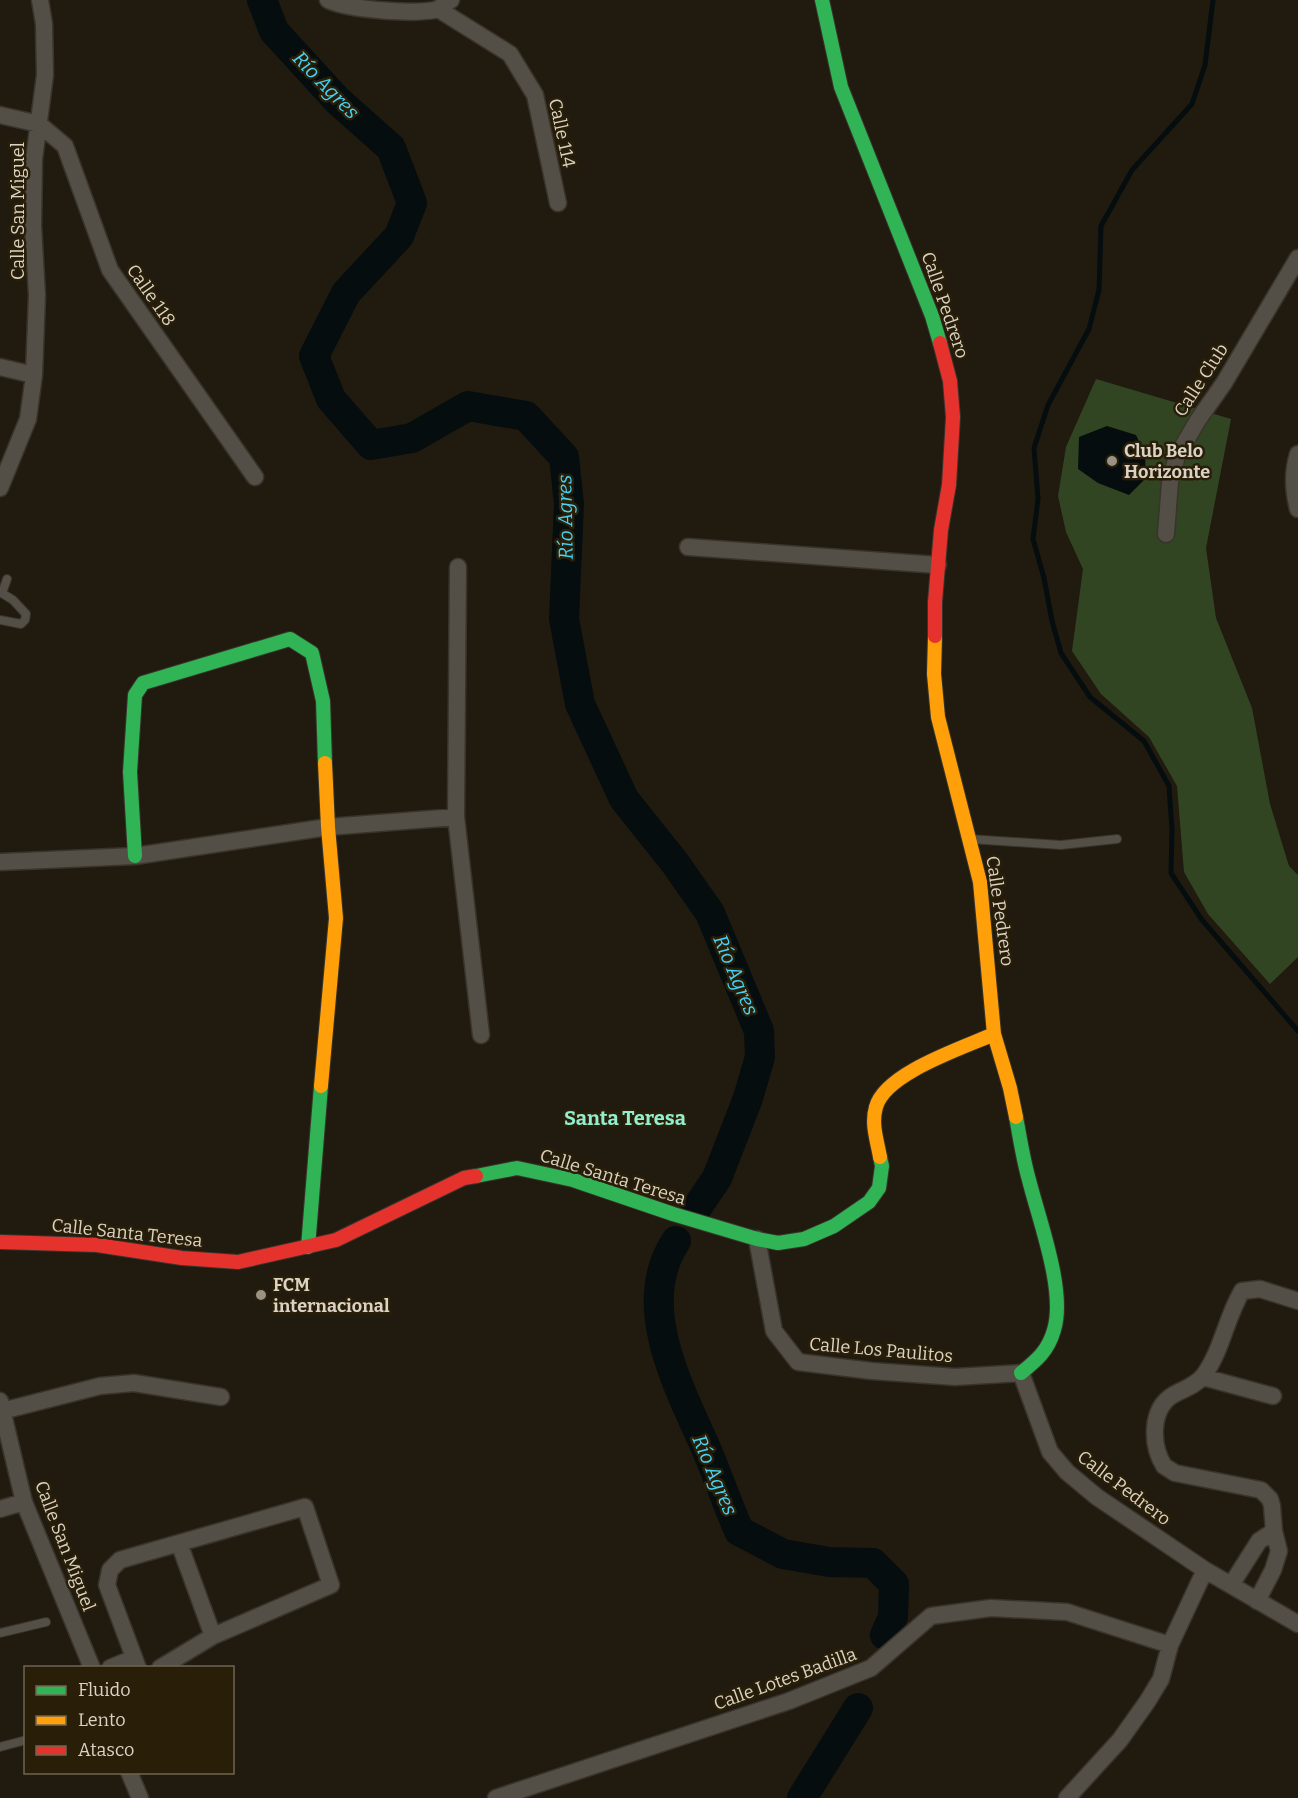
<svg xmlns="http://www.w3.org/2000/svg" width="1298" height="1798" font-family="Bitter,serif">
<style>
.green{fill:#324522}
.water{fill:#050d0f}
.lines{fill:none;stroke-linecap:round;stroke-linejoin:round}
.stream{stroke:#050d0f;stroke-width:5}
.river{stroke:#050d0f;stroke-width:30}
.lane-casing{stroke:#38342c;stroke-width:10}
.street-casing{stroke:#38342c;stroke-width:19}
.fast-casing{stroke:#38342c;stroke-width:16}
.slow-casing{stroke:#38342c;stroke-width:16}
.jam-casing{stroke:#38342c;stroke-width:16}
.lane{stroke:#534e46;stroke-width:8}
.street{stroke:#534e46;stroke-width:16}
.fast{stroke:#30b455;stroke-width:14}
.slow{stroke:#ff9f0a;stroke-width:14}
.jam{stroke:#e5322d;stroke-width:14}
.poi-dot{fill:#999285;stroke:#291e07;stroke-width:2}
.labels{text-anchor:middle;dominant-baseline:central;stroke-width:5;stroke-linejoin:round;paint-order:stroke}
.street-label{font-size:18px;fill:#dad2c5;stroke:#291e07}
.poi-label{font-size:18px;font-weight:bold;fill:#dad2c5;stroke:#291e07;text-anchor:start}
.water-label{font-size:20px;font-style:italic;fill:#46d3f6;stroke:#291e07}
.neighbourhood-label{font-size:20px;font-weight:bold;fill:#91efd1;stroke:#291e07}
</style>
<rect width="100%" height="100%" fill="#211b0f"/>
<path class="green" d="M1096,379L1231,419L1206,548L1216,618L1252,708L1270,804L1289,866L1298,875V957L1270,984L1208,914L1184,872L1177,786L1149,737L1101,694L1072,651L1083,569L1066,532L1058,496L1066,447Z"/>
<path class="water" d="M1107,426L1136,435L1145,454L1146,478L1129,495L1098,483L1078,469L1079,437Z"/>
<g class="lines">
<path class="stream" d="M1213,0L1205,65L1192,104L1132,170L1101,226L1099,290L1089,329L1048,405L1034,448L1038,499L1033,539L1044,578L1052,621L1061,653L1090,697L1144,741L1169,786L1172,829L1171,873L1202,920L1298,1031"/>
<path class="river" d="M262,0L274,31L337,100L391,148L412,203L399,236L346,293L314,356L331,399L371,445L412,438L468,406L526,416L564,457L569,504L564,619L580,704L624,799L675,863L710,913L759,1031L760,1057L748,1098L717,1178L696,1209
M676,1241C634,1304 678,1385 705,1446C717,1474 727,1503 739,1531L783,1554L829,1562L873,1563L894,1584L893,1617L885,1635
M802,1798L858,1708"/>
<defs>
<path id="lane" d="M0,592L13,600L26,614L25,620L21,624L0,620
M2,593L7,579
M970,839L1061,845L1117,839
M0,1633L46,1622
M0,1747L26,1740"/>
<path id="street" d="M328,0C350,10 411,14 435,10C441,8 446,3 451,0
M438,9L510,54L535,95L558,203
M0,115L39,124L65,146L110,270L255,477
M0,367L34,375
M1298,454C1292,473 1293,490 1298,509
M0,488L28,419L34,375L37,295L33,226L34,159L45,75L44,24L40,0
M1166,534L1170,482L1177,456L1198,420L1224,383L1298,258
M688,547L938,565
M458,567L456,817L481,1035
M0,862L135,856L328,827L456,817
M757,1239L774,1331L798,1362L872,1371L955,1377L1021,1373L1050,1452L1067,1472L1097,1497L1205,1570L1298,1624
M1203,1377L1273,1396
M0,1401L24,1502L92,1668
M2,1411L100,1386L134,1383L221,1397
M0,1509L24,1502
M179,1543L213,1636
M1231,1585L1259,1541L1274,1531
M1257,1601L1273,1570L1279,1551L1274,1531L1272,1506L1270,1499L1261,1490L1175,1473L1164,1466C1151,1445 1150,1409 1173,1395C1183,1389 1196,1386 1204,1375C1222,1350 1226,1318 1242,1291L1260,1289L1298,1301
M110,1668L134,1658
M138,1668L107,1585L110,1570L120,1560L305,1507L331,1585L213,1636L160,1668
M129,1772L140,1798
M496,1798L789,1701L871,1668L931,1616L991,1608L1067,1612L1170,1645L1205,1570
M1067,1798L1120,1740L1147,1702L1161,1679L1170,1645"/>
<path id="fast" d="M822,0L841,87L932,316L940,343
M135,856L130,772L135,695L143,683L290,639L312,653L323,701L325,763
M1016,1117C1020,1138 1023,1159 1029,1180C1039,1220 1066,1291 1054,1330C1048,1351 1037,1360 1021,1373
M476,1176L517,1168L573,1180L673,1214L757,1239L778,1243L804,1239L834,1226L869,1202L879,1188L882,1166L880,1157
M308,1247L321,1086"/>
<path id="slow" d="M935,636L934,674L938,717L980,882L994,1034L1010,1088L1016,1117
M321,1086L336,918L328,827L325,763
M880,1157C877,1140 871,1124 876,1107C885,1073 963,1048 994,1034"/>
<path id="jam" d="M935,636V602L941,530L949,485L953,417L950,381L940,343
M0,1242L97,1245L182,1258L238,1262L336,1240L464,1178L476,1176"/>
</defs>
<use href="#lane" class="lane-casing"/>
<use href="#street" class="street-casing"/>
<use href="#fast" class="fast-casing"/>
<use href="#slow" class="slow-casing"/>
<use href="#jam" class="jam-casing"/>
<use href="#lane" class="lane"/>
<use href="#street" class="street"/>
<use href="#fast" class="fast"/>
<use href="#slow" class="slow"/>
<use href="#jam" class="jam"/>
</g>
<g class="poi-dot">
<circle cx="1112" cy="461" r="6"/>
<circle cx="261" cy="1295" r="6"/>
</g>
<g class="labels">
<g class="street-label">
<text transform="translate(562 133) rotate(78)">Calle 114</text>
<text transform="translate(18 211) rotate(-90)">Calle San Miguel</text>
<text transform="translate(151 295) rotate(55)">Calle 118</text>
<text transform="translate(945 305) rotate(71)">Calle Pedrero</text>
<text transform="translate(1201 380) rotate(-57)">Calle Club</text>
<text transform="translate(1000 911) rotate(82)">Calle Pedrero</text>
<text transform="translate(613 1177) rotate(17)">Calle Santa Teresa</text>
<text transform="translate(127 1233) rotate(6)">Calle Santa Teresa</text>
<text transform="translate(881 1350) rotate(5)">Calle Los Paulitos</text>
<text transform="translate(1124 1488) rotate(37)">Calle Pedrero</text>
<text transform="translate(65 1546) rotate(69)">Calle San Miguel</text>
<text transform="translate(785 1679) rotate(-20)">Calle Lotes Badilla</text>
</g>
<g class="poi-label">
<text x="1124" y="451">Club Belo<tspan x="1124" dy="21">Horizonte</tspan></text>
<text x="273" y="1285">FCM<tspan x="273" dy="21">internacional</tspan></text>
</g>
<g class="water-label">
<text transform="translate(326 85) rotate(46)">Río Agres</text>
<text transform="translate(565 517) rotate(-91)">Río Agres</text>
<text transform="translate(736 975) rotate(67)">Río Agres</text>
<text transform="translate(715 1475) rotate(67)">Río Agres</text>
</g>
<g class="neighbourhood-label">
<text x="625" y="1118">Santa Teresa</text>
</g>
</g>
<rect x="24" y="1666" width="210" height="108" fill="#291e07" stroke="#706653" stroke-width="1.5"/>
<rect x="36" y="1686" width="30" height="9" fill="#30b455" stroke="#706653" stroke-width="1.5"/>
<text x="78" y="1696" font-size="18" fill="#dad2c5">Fluido</text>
<rect x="36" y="1716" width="30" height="9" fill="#ff9f0a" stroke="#706653" stroke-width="1.5"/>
<text x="78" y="1726" font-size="18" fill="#dad2c5">Lento</text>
<rect x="36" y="1746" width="30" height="9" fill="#e5322d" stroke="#706653" stroke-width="1.5"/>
<text x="78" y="1756" font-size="18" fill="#dad2c5">Atasco</text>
</svg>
